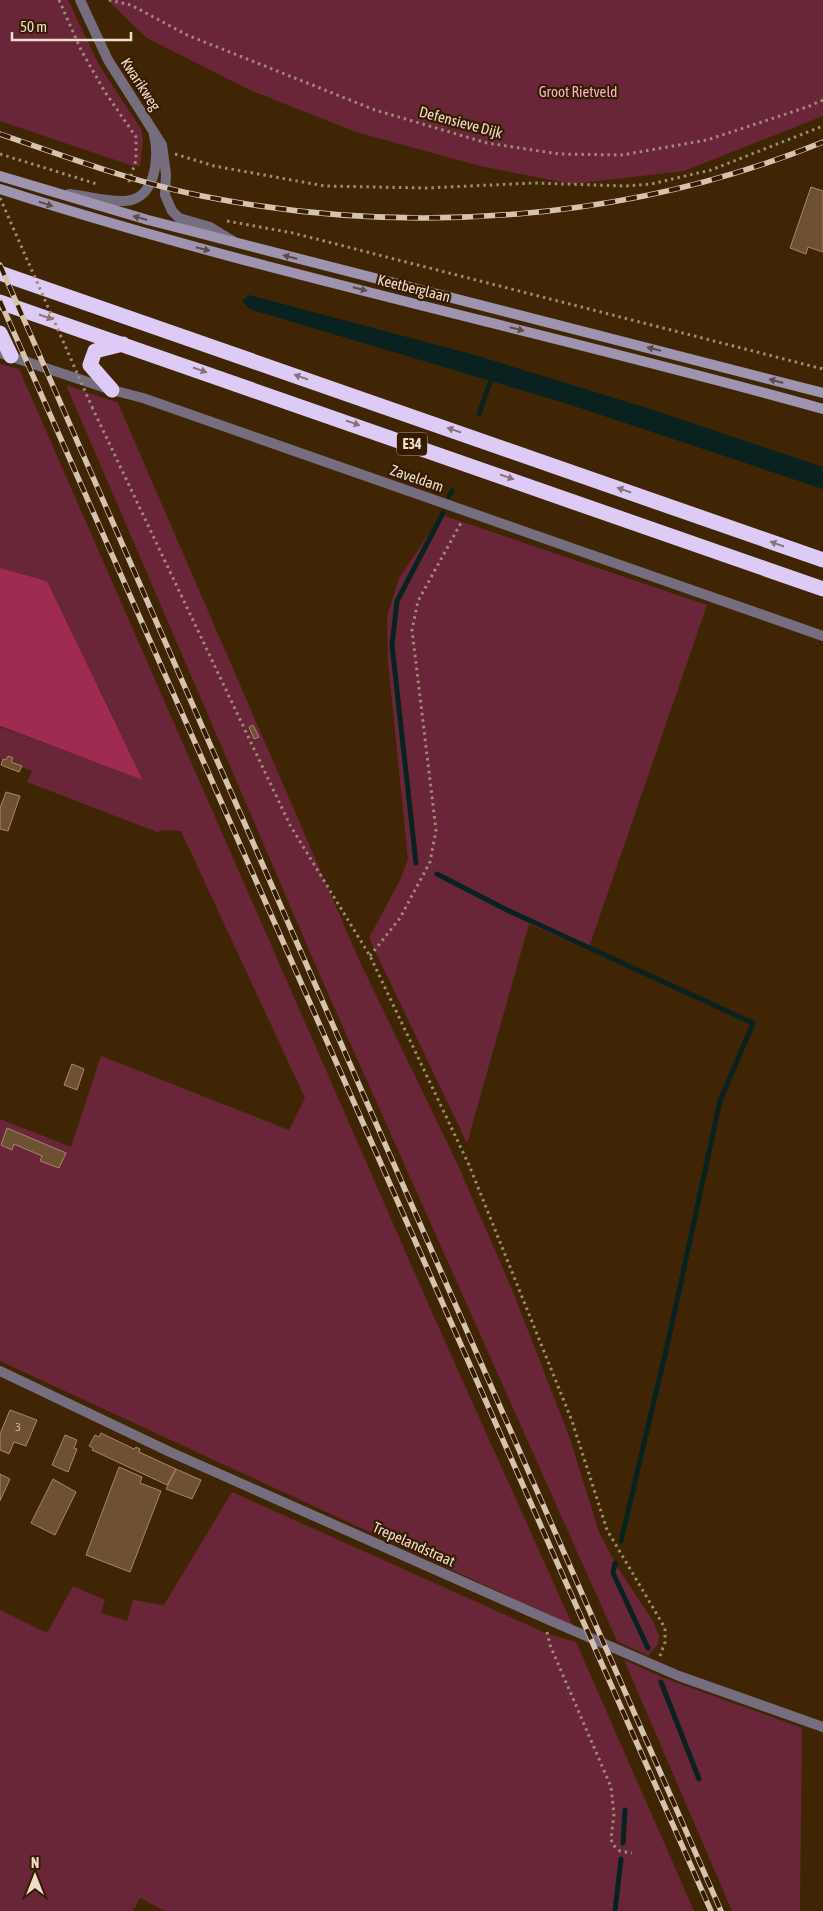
<svg xmlns="http://www.w3.org/2000/svg" width="823" height="1911" font-family="'Asap Condensed',sans-serif">
<style>
.green{fill:#692639}
.forest{fill:#9f2b52}
.water{fill:#09221f}
.lines{fill:none;stroke-linecap:round;stroke-linejoin:round}
.stream{stroke:#09221f;stroke-width:5}
.building{fill:#6e5032;stroke:#a88768}
.path{stroke:#a08a72;stroke-width:3;stroke-dasharray:2.5 4;stroke-linecap:butt}
.minor{stroke:#766e7f;stroke-width:10}
.tertiary{stroke:#766e7f;stroke-width:10}
.secondary{stroke:#9f94af;stroke-width:10}
.motorway{stroke:#ddcbf5;stroke-width:15}
.rail-casing{stroke:#d6c3af;stroke-width:5.5}
.rail{stroke:#351b00;stroke-width:4;stroke-dasharray:11;stroke-linecap:butt}
.path-bridge{stroke:#a08a72;stroke-width:3;stroke-dasharray:2.5 4;stroke-linecap:butt}
.oneway{fill:#5f4b46}
.oneway2{fill:#89737a}
.labels{text-anchor:middle;dominant-baseline:central;stroke-width:4.5;stroke-linejoin:round;paint-order:stroke}
.number-label{font-size:12px;fill:#cfbaa6}
.shield{fill:#351b00;stroke:#b7a38f;stroke-width:1}
.shield-label{font-size:14px;font-weight:bold;fill:#efddcc}
.street-label{font-size:15px;fill:#efddcc;stroke:#351b00}
.park-label{font-size:15px;fill:#f2b4c1;stroke:#351b00}
</style>
<rect width="100%" height="100%" fill="#402505"/>
<path class="green" d="M0,0H68L99,65L141,129L143,141L140,166H133L0,121Z
M107,0H823V116L684,171L572,184L480,166L356,132L252,91L147,38Z
M0,364L19,369L434,1317L573,1626L0,1361V1119L71,1147L101,1056L289,1130L305,1098L181,831L164,830L157,832L27,782L32,771L0,759V727L143,779L47,581L0,568Z
M66,385L118,403L360,962L457,1163L511,1287L569,1436L599,1532L618,1568L653,1621L659,1636L658,1644L648,1656L617,1641L322,980Z
M442,515L707,605L588,950L529,924L467,1143L369,938L401,878L408,859L388,662L387,617L399,578Z
M232,1492L548,1634L576,1642L694,1911H165L140,1898L133,1911H0V1610L47,1633L73,1586L105,1600L101,1613L127,1621L133,1600L164,1605Z
M624,1660L664,1678L802,1728L800,1911H732Z"/>
<path class="forest" d="M0,568L47,581L143,780L0,726Z"/>
<path class="water" d="M249,295L475,355L647,408L823,467V489L568,404L249,309L242,301Z"/>
<g class="lines">
<path class="stream" d="M479,414L492,377
M449,496L452,491
M416,863L392,645L397,601L443,513
M437,874L507,910L753,1023L720,1101L670,1333L621,1541
M615,1563L613,1573L648,1648
M661,1682L699,1779
M623,1843L625,1810
M615,1911L621,1859"/>
</g>
<path class="building" d="M811,187L823,191V252L808,247L806,254L790,248Z
M253,725L259,737L254,739L249,727Z
M8,756L13,758L11,762L22,766L19,772L1,765L3,759L6,760Z
M6,792L20,796L8,831L0,829V808Z
M72,1064L84,1069L77,1090L64,1085Z
M7,1128L66,1153L59,1168L40,1161L42,1156L14,1144L12,1150L1,1145Z
M10,1410L37,1420L26,1446L14,1442L9,1454L0,1450V1434Z
M101,1433L134,1449L136,1447L140,1449L139,1452L176,1469L167,1485L92,1450L93,1448L89,1446L95,1435L99,1437Z
M65,1435L77,1440L74,1448L77,1449L68,1472L52,1465Z
M119,1467L142,1477L140,1483L161,1491L130,1572L86,1555Z
M176,1469L201,1480L192,1499L166,1489Z
M0,1474L10,1479L0,1501Z
M53,1479L76,1492L55,1535L31,1523Z"/>
<g class="lines">
<path class="path" d="M59,0L81,50L105,92L136,137V160L128,185
M109,0L131,5L187,35L375,110L487,143L559,154L622,155L707,140L807,107L823,100
M0,154L97,184
M175,154L214,166L325,186L426,188L534,183L626,186L651,184L711,170L823,126
M227,221L293,233L823,369
M92,407L290,825L370,956L469,1165L572,1421L607,1530L665,1628V1642L660,1656
M370,956L400,918L430,862L436,830L412,630L418,601L462,521
M547,1632L550,1645L611,1787L614,1814L611,1839L613,1845L620,1851L632,1853"/>
<path class="minor" d="M0,353L112,390L143,398L823,636
M0,1371L170,1452L549,1620L679,1676L823,1727"/>
<path class="tertiary" d="M80,0L108,60L162,145L166,174L165,195L172,211L179,218L210,227L233,241
M69,194C87,196 108,202 124,201C155,201 160,158 154,135"/>
<path class="secondary" d="M0,176L148,220L823,393
M0,189C270,276 550,332 823,409"/>
<path class="motorway" d="M0,273L823,560
M0,302L823,589
M0,333L11,356
M112,390L90,365L95,351L123,344"/>
<defs>
<path id="rail" d="M0,134C67,157 133,182 202,196C408,237 629,221 823,142
M0,265L721,1911
M0,301L711,1911"/>
</defs>
<use href="#rail" class="rail-casing"/>
<use href="#rail" class="rail"/>
<path class="path-bridge" d="M0,198L92,407"/>
</g>
<defs><path id="oneway-solid" d="M-6-.8H1V-3.2L6.5 0L1 3.2V.8H-6Z" transform="scale(1.25)"/></defs>
<g class="oneway">
<use href="#oneway-solid" transform="translate(46 204) rotate(18)"/>
<use href="#oneway-solid" transform="translate(140 218) rotate(-164)"/>
<use href="#oneway-solid" transform="translate(203 249) rotate(14)"/>
<use href="#oneway-solid" transform="translate(290 257) rotate(-166)"/>
<use href="#oneway-solid" transform="translate(360 289) rotate(14)"/>
<use href="#oneway-solid" transform="translate(517 329) rotate(14)"/>
<use href="#oneway-solid" transform="translate(654 349) rotate(-166)"/>
<use href="#oneway-solid" transform="translate(776 381) rotate(-165)"/>
</g>
<g class="oneway2">
<use href="#oneway-solid" transform="translate(46 317) rotate(19)"/>
<use href="#oneway-solid" transform="translate(200 370) rotate(19)"/>
<use href="#oneway-solid" transform="translate(301 377) rotate(-161)"/>
<use href="#oneway-solid" transform="translate(353 423) rotate(19)"/>
<use href="#oneway-solid" transform="translate(454 430) rotate(-161)"/>
<use href="#oneway-solid" transform="translate(507 477) rotate(19)"/>
<use href="#oneway-solid" transform="translate(624 490) rotate(-161)"/>
<use href="#oneway-solid" transform="translate(777 544) rotate(-161)"/>
</g>
<g class="labels">
<g class="number-label">
<text x="18" y="1427">3</text>
</g>
<rect class="shield" x="397" y="432.5" width="30" height="23" rx="4"/>
<g class="shield-label">
<text x="412" y="444">E34</text>
</g>
<g class="street-label">
<text transform="translate(141 84) rotate(57)">Kwarikweg</text>
<text transform="translate(461 122) rotate(15)">Defensieve Dijk</text>
<text transform="translate(414 288) rotate(14)">Keetberglaan</text>
<text transform="translate(417 478) rotate(19)">Zaveldam</text>
<text transform="translate(414 1544) rotate(24)">Trepelandstraat</text>
</g>
<g class="park-label">
<text x="578" y="91">Groot Rietveld</text>
</g>
</g>
<g transform="translate(35 1876)" stroke="#351b00" stroke-width="4" paint-order="stroke">
<path d="M0-4L9 19L0 12L-9 19Z" fill="#efddcc"/>
<text y="-8" font-size="14" font-weight="bold" text-anchor="middle" fill="#efddcc">N</text>
</g>
<path d="M12 32v8h119v-8" fill="none" stroke="#efddcc" stroke-width="2.5"/>
<text x="20" y="32" font-size="15" fill="#efddcc" stroke="#351b00" stroke-width="4" paint-order="stroke">50 m</text>
</svg>
